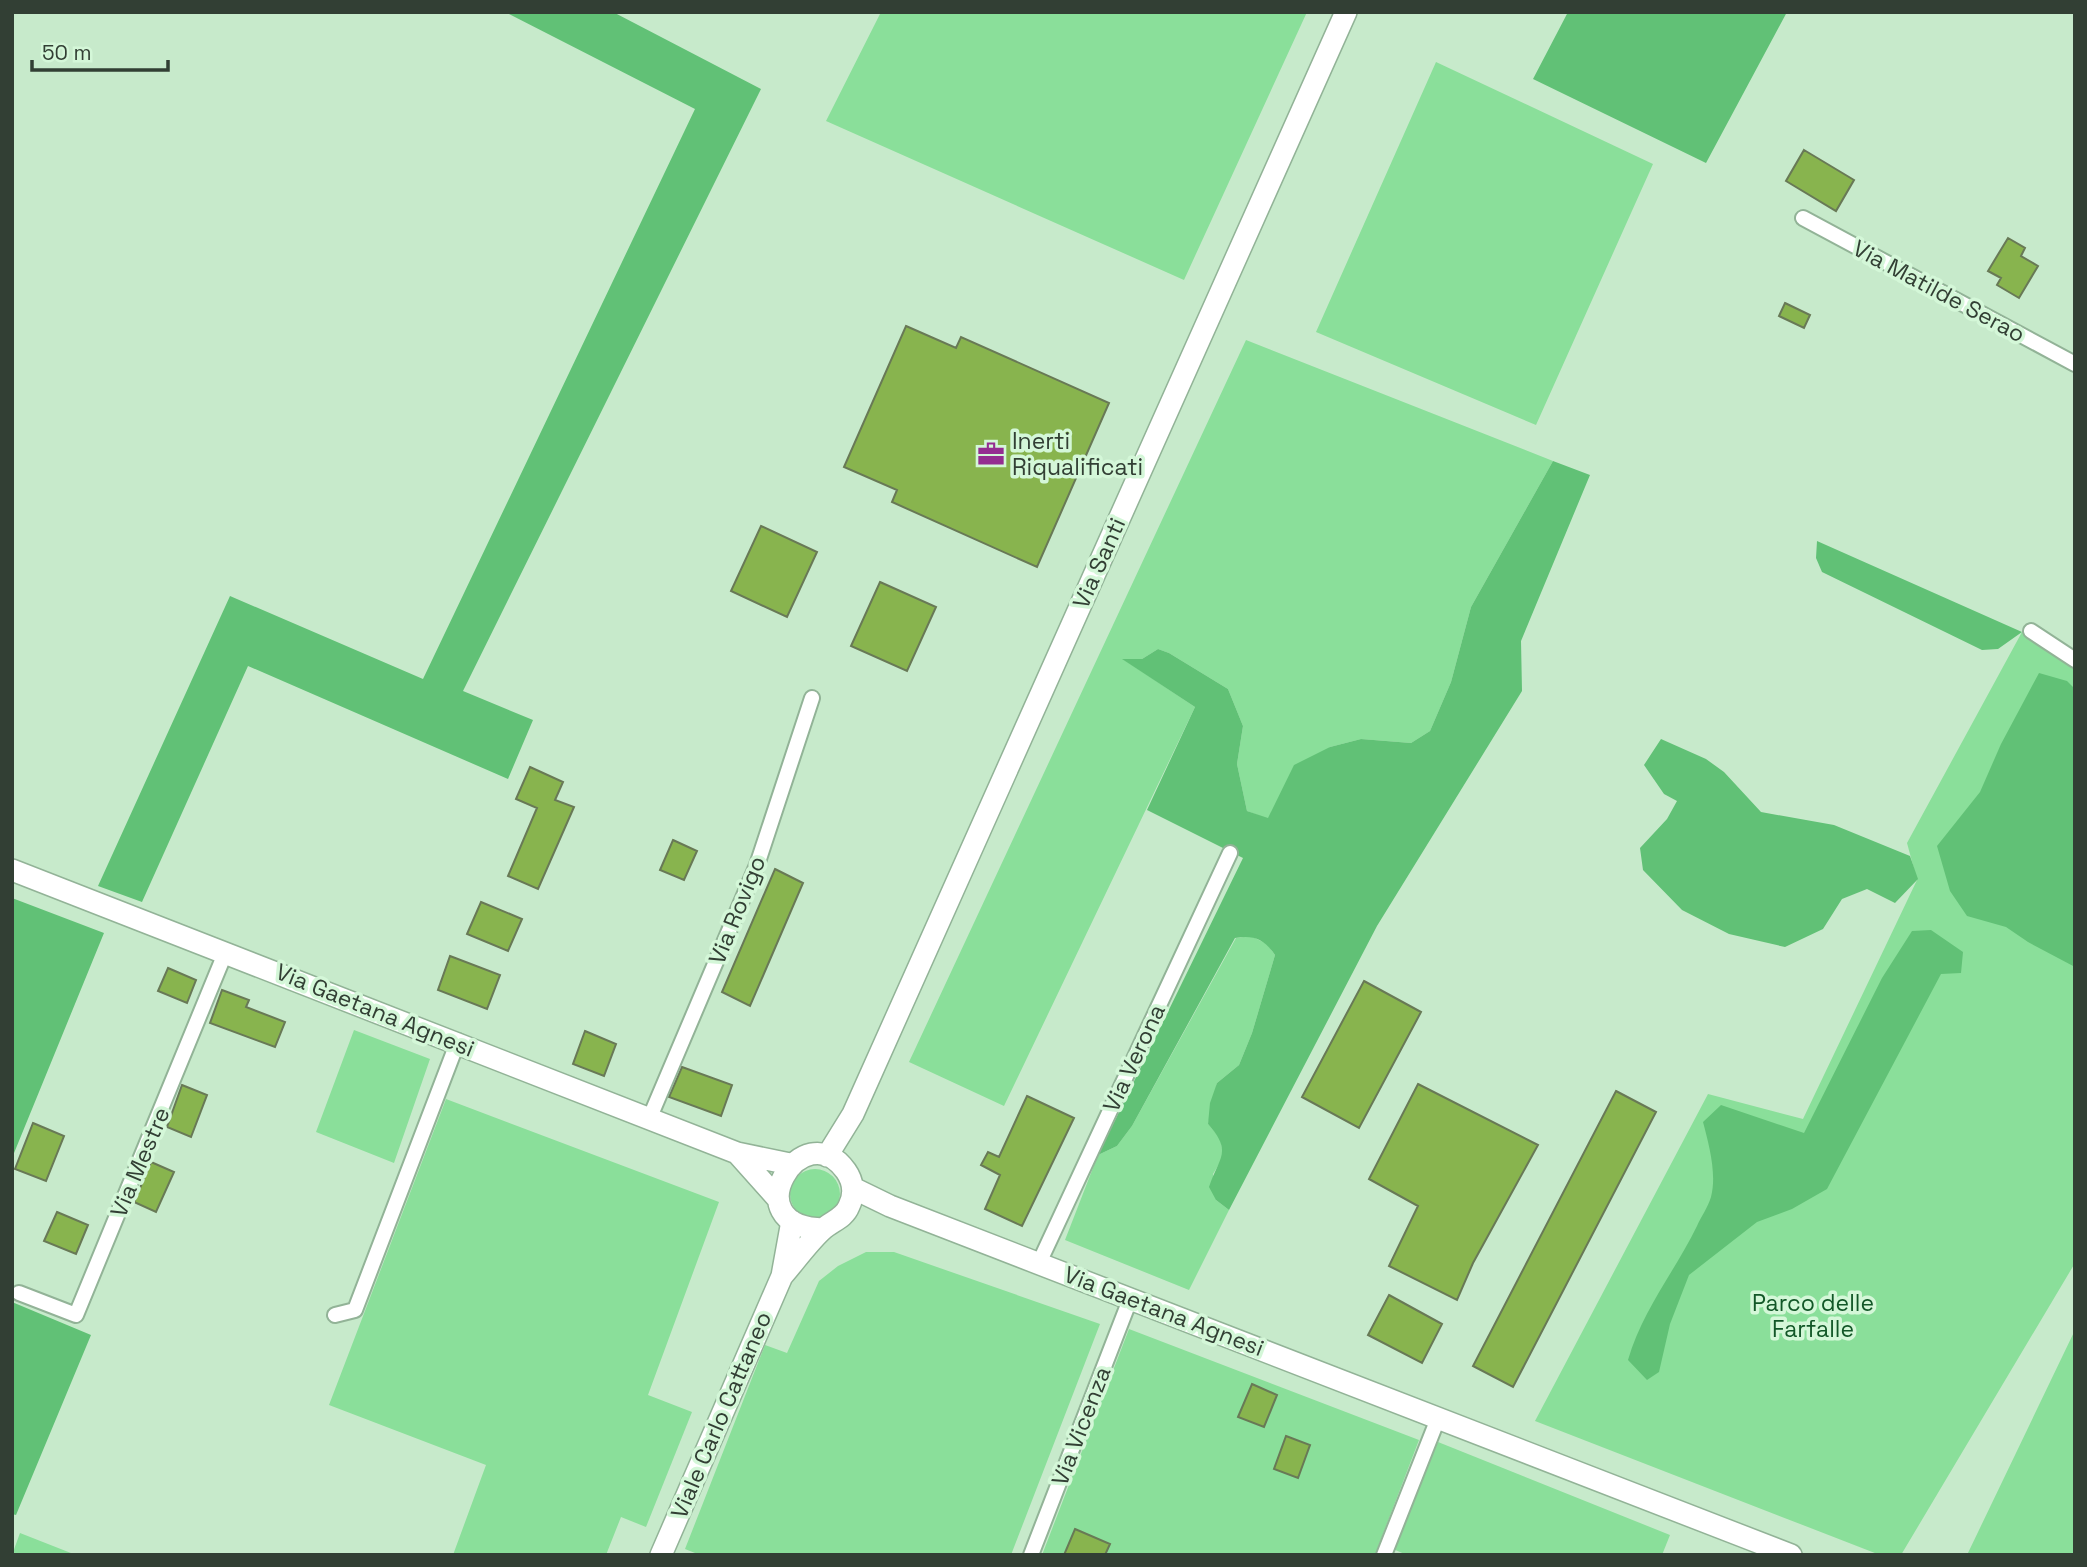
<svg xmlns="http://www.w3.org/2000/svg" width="2087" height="1567" font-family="'Space Grotesk',sans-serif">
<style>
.green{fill:#8adf9a}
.forest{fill:#61c176}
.building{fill:#88b44e;stroke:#687956;stroke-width:2}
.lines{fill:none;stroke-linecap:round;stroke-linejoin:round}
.street-casing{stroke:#92b397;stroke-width:18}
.secondary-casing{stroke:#92b397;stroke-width:24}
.street{stroke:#fff;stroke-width:14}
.secondary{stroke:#fff;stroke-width:21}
.labels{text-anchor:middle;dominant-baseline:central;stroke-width:7;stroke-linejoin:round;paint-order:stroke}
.street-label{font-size:23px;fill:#323f34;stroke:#d4f7d8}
.poi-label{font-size:23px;fill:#323f34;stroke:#d4f7d8;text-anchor:start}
.park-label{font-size:23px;fill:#125727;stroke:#d4f7d8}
</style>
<rect width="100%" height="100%" fill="#c7eacb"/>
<path class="green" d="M881,12H1307L1184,280L826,121Z
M1436,62L1653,164L1536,425L1316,332Z
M1246,340L1553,461L1471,607L1451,682L1430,731L1411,743L1361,739L1330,747L1268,819L1247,811L1237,764L1243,726L1228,689L1169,653L1158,649L1142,659H1123L1195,707L1004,1106L909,1062Z
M2022,632L2075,666V1263L1901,1555H1880L1535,1421L1708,1094L1803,1119L1917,880L1907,843Z
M1251,936L1267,944L1275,955L1252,1033L1239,1065L1217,1083L1208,1124L1221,1139L1223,1158L1213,1174L1216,1200L1229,1210L1189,1290L1065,1240L1098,1155L1117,1146L1132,1126L1236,938Z
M354,1030L430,1059L394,1163L316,1132Z
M446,1099L719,1202L648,1395L692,1412L646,1527L621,1517L606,1555H453L486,1465L329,1405Z
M790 1194a25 25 0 1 1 50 0a25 25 0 1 1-50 0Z
M866,1252H894L1100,1324L1011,1555H700L685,1549L765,1345L787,1353L819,1281L838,1266Z
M1129,1329L1419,1440L1375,1555H1042Z
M2075,1330V1555H1967Z
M1438,1442L1670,1535L1662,1555H1407L1393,1549Z
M20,1533L76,1555H12Z"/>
<path class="forest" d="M505,12H613L761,89L463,691L533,720L508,779L248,666L142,902L98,886L230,596L423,679L695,109Z
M1568,12H1787L1706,163L1533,79Z
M1553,461L1590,475L1521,641L1522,691L1377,926L1229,1210L1216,1200L1209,1187C1219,1157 1233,1152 1208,1124L1210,1103L1217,1083L1239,1065L1252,1033L1275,955C1264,939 1254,935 1235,938L1132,1126L1117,1146L1098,1155L1243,858L1147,810L1195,707L1122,659H1142L1158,649L1169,653L1228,689L1243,726L1237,764L1247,811L1268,818L1294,765L1330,747L1361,739L1411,743L1430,731L1451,682L1471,607Z
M1817,541L2022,632L1998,649L1982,650L1822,572L1816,558Z
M2039,673L2067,681L2075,689V967L2028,942L2006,927L1967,916L1950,891L1937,846L1980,792L2001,744Z
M1661,739L1706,759L1724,772L1761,812L1834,825L1910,856L1918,879L1895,903L1867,889L1842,899L1823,929L1785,947L1729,934L1682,910L1643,870L1640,848L1667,819L1677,801L1664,794L1644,765Z
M12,898L104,933L12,1158Z
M1931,930L1963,952L1961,973L1941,974L1827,1189L1792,1209L1757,1222L1689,1275L1670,1324L1659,1372L1647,1380L1628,1360C1642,1311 1675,1271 1697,1226C1701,1217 1708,1207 1711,1197C1717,1174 1709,1145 1703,1122L1721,1105L1804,1133L1882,978L1912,931Z
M12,1302L91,1335L16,1515L12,1514Z"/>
<path class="building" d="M1804,150L1854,180L1836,211L1786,181Z
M2008,238L2025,248L2021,256L2038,266L2019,298L1997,285L2001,278L1988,271Z
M1785,303L1810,315L1804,328L1779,316Z
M906,326L956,348L961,337L1109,403L1037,567L892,502L897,490L844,467Z
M761,526L817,552L787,617L731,591Z
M880,582L936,607L907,671L851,646Z
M530,767L563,782L555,800L574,807L538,889L508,876L537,808L516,799Z
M673,840L697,851L684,880L660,870Z
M775,869L803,883L750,1006L722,992Z
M481,902L522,919L508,951L467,934Z
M450,956L500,975L487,1009L438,990Z
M168,968L196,980L187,1003L158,991Z
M1364,981L1421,1012L1359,1128L1302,1097Z
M222,990L249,1000L246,1007L285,1022L275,1047L210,1023Z
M585,1031L616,1044L604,1076L573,1064Z
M682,1067L732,1085L721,1116L669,1097Z
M1418,1084L1538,1145L1473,1263L1457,1300L1389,1266L1418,1206L1369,1179Z
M182,1085L207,1095L191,1137L167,1127Z
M1616,1091L1656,1112L1513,1387L1473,1366Z
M1027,1096L1074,1118L1022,1226L985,1209L1000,1175L981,1165L988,1152L999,1157Z
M33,1123L64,1136L46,1181L15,1169Z
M151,1162L174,1172L156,1212L134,1202Z
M57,1212L88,1225L76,1254L44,1241Z
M1389,1295L1442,1324L1422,1363L1368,1335Z
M1252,1384L1277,1395L1264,1427L1238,1417Z
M1286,1436L1310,1445L1298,1478L1274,1469Z
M1075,1529L1110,1544L1105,1555H1064Z"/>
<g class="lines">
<defs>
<path id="street" d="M1803,218L2075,364
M2031,631L2075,660
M650,1117L757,865L812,698
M1039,1263L1230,853
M19,1293L76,1315L226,951
M335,1315L355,1310L458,1041
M1031,1555L1131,1297
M1384,1555L1439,1416"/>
<path id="secondary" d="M12,870L737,1153L790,1164
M737,1153L778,1199
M827,1156L853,1114L1346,12
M853,1188L890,1206L1791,1555
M783,1275C796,1260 808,1243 822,1230C831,1221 844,1219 849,1206C855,1194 853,1181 846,1171C803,1110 731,1227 823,1229
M661,1555L782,1276L792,1221"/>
</defs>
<use href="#street" class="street-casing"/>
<use href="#secondary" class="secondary-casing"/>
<use href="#street" class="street"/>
<use href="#secondary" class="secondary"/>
</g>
<defs>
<symbol id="office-bare" viewBox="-9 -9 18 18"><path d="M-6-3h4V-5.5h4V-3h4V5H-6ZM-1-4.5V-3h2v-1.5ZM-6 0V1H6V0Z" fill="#942d91" stroke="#d4f7d8" stroke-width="2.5" paint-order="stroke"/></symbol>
</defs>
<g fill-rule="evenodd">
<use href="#office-bare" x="972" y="435" width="38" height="38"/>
</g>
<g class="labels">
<g class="street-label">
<text transform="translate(1939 291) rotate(28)">Via Matilde Serao</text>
<text transform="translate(1099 563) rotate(-66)">Via Santi</text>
<text transform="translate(737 910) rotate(-68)">Via Rovigo</text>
<text transform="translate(375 1010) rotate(22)">Via Gaetana Agnesi</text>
<text transform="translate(1134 1058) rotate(-65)">Via Verona</text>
<text transform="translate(140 1162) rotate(-67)">Via Mestre</text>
<text transform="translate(1164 1311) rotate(21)">Via Gaetana Agnesi</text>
<text transform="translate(721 1415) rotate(-67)">Viale Carlo Cattaneo</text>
<text transform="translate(1081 1426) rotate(-69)">Via Vicenza</text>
</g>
<g class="poi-label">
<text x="1012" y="441">Inerti<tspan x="1012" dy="26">Riqualificati</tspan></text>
</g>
<g class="park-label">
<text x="1813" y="1303">Parco delle<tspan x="1813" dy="26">Farfalle</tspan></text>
</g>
</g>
<rect width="2087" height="1567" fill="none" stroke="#323f34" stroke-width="28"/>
<path d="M32 60v10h136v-10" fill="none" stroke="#323f34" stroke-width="3.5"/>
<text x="42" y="60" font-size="21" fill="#323f34" stroke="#d4f7d8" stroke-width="5" paint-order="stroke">50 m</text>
</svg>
